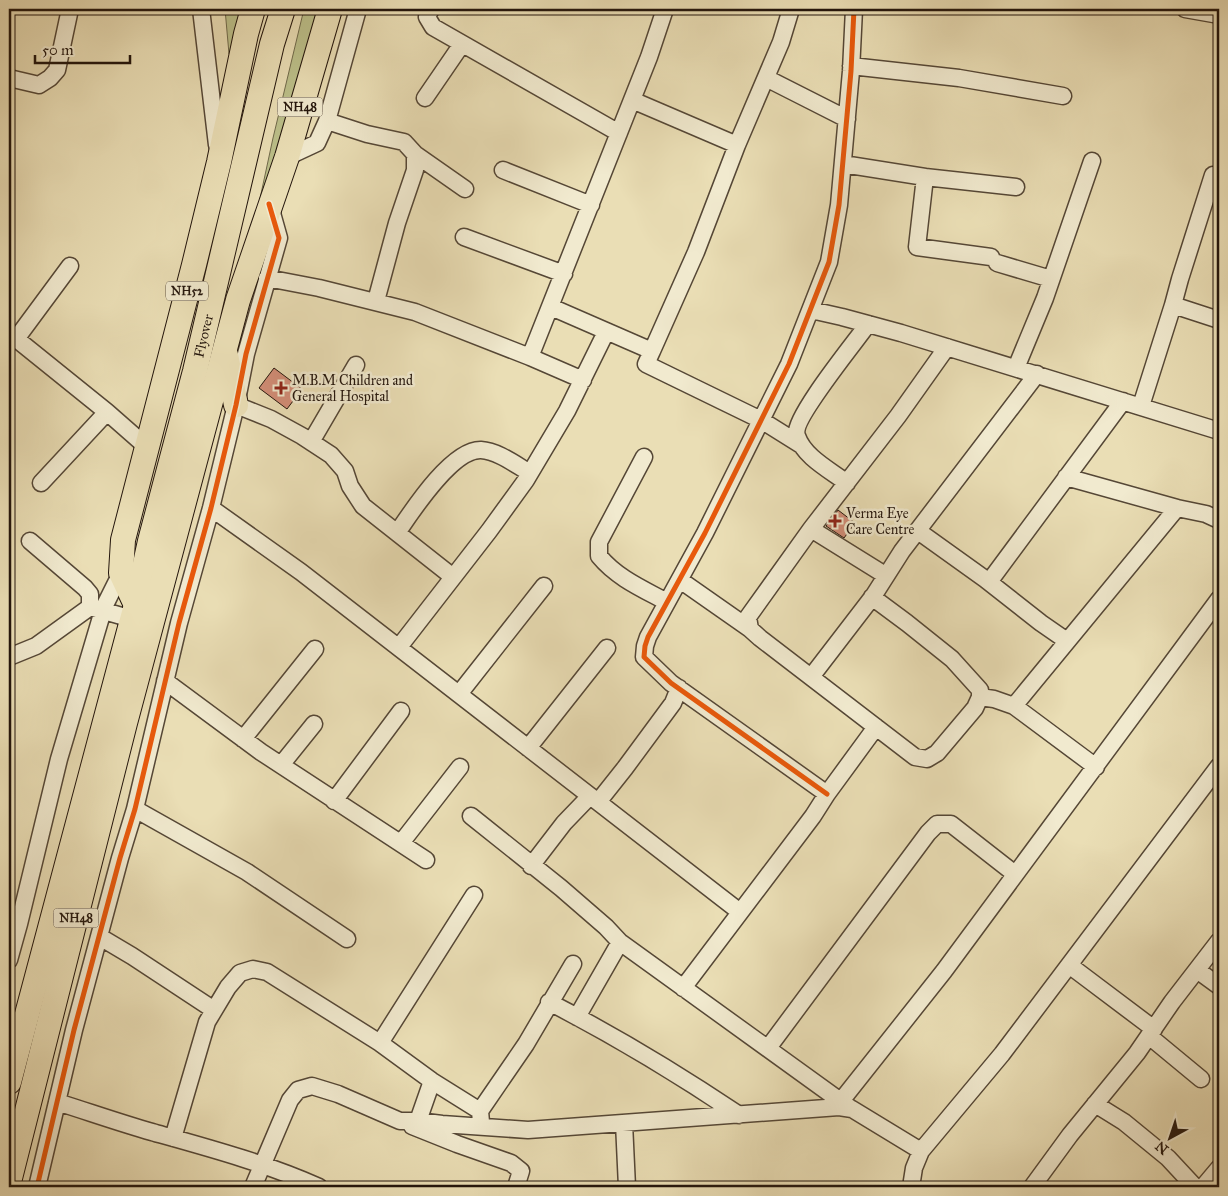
<svg xmlns="http://www.w3.org/2000/svg" width="1228" height="1196" font-family="'IM FELL Great Primer',serif">
<style>
.green{fill:#bcc08a;stroke:#706a4b}
.building{fill:#d38e78;stroke:#23150c}
.lines{fill:none;stroke-linecap:round;stroke-linejoin:round}
.minor-casing{stroke:#554736;stroke-width:19}
.highway-casing{stroke:#23150c;stroke-width:26}
.minor{stroke:#f1eacf;stroke-width:16}
.highway{stroke:#eadeb5;stroke-width:24}
.cycleway-casing{stroke:#f1eacf;stroke-width:8}
.cycleway{stroke:#e8590c;stroke-width:5}
.poi-dot{fill:#8f2418;stroke:#f1eacf;stroke-width:2}
.labels{text-anchor:middle;dominant-baseline:central;stroke-width:5;stroke-linejoin:round;paint-order:stroke}
.shield{fill:#f1eacf;stroke:#615546;stroke-width:1}
.shield-label{font-size:12px;font-weight:bold;fill:#23150c}
.street-label{font-size:14px;fill:#23150c;stroke:#f1eacf}
.poi-label{font-size:14px;fill:#23150c;stroke:#f1eacf;text-anchor:start}
</style>
<rect width="100%" height="100%" fill="#eadeb5"/>
<filter id="stains"><feTurbulence type="fractalNoise" baseFrequency=".004" numOctaves="4"/><feColorMatrix values="0 0 0 0 .2 0 0 0 0 .09 0 0 0 0 .02 0 0 0 .5 -.17"/></filter>
<radialGradient id="worn" r=".72"><stop offset=".6" stop-color="#630" stop-opacity="0"/><stop offset="1" stop-color="#630" stop-opacity=".3"/></radialGradient>
<path class="green" d="M225,9H248L236,56L229,54Z
M304,9H326L253,231L273,138Z"/>
<path class="building" d="M274,368L302,389L287,409L259,388Z
M838,510L855,523L844,538L826,526Z"/>
<g class="lines">
<defs>
<path id="minor" d="M201,9L217,145
M431,9L427,17L433,27L619,133
M1185,9L1219,15
M851,66L959,78L1063,96
M9,78L39,85L50,78L57,70L70,9
M766,78L847,119
M425,98L462,44
M632,100L737,145
M327,121L367,134L404,142L415,154V170L397,223L376,301
M415,154L465,189
M287,157L317,143L327,121L358,9
M843,164L925,177L917,247L991,257
M503,170L591,205
M1213,175L1180,279L1173,305L1219,320
M925,177L1016,187
M464,237L564,274
M997,263L1051,279
M267,278L319,288L415,312L530,357L583,380
M551,307L652,351L646,364L761,420L801,445
M811,310L842,317L901,333L1219,431
M9,333L107,412L148,448
M16,339L70,266
M652,351L696,252L737,145L781,42L791,9
M530,357L649,57L665,9
M1016,368L1045,298L1092,161
M236,405L271,419L302,436L331,455L345,471L350,486L363,506L453,577
M1141,406L1173,305
M311,442L356,365
M644,457L599,542V556C617,578 643,589 667,602
M1066,477L1177,508
M41,483L107,412
M847,483C830,470 804,457 797,436C791,420 856,341 868,324
M211,508L301,572L740,912
M811,529L885,575
M918,531L985,579L1041,623L1067,641
M397,533C412,511 452,449 481,450C498,451 516,465 530,473
M30,541L85,588L90,594V607
M680,580L750,629
M989,582L1123,401
M872,597L907,623L952,659L980,690V697L975,708L937,753L927,759L915,757L760,638L750,629L748,617L811,529L898,416L947,347
M399,647L489,531L526,480L567,411L606,332
M9,657L36,646L90,607L132,619
M811,677L874,595L902,551L1037,374
M165,681L261,752L426,860
M459,694L544,586
M980,697L994,699L1014,706L1096,767
M1014,706L1177,508L1206,514L1219,520
M243,739L315,649
M528,748L607,648
M281,765L314,724
M827,794L671,683L644,657L645,646L648,637L705,533L789,364L829,262L839,205L851,71L854,9
M334,801L401,711
M598,802L625,768L673,703L679,688
M135,809L247,872L347,939
M471,816L561,888L606,927L620,942L850,1108
M401,843L460,767
M531,866L564,823L590,796
M100,937L132,956L214,1010
M9,960L19,924L59,759L104,607L121,573
M1069,965L1154,1029
M1197,970L1219,986
M683,988L813,816L827,794L876,727
M549,1002C615,1036 678,1074 739,1115
M577,1017L620,942
M1149,1036L1201,1079
M380,1043L474,895
M768,1048L928,833L937,824H951L1015,874
M841,1101L944,971L1219,599
M57,1102C89,1112 120,1123 152,1132C209,1148 265,1163 319,1187
M1095,1104L1124,1122L1168,1158L1195,1187
M418,1121L432,1081
M481,1122L480,1111L526,1044L573,964
M624,1123L627,1187
M412,1126L457,1144L511,1163L521,1171L516,1187
M173,1138L207,1022L228,987L240,973L253,969L267,972L380,1043L432,1081L480,1111
M37,1187L74,1030L120,858L135,809L179,623L211,508L236,405L246,354L279,238L270,206
M253,1187L290,1100L298,1090L312,1086L338,1094L400,1121H418L442,1124L528,1130L839,1107L852,1109L921,1151
M911,1187L914,1168L921,1151L1002,1054L1219,766
M1032,1187L1070,1135L1137,1053L1172,1002L1219,941
M1203,1187L1219,1168"/>
<g id="highway">
<path d="M226,355L236,405"/>
<path d="M136,605L121,573L123,540L194,265L219,162L246,34L253,9"/>
<path id="s1" d="M9,1082L136,605L150,541L195,371L272,44L283,9"/>
<path d="M9,1182L125,723L238,300L287,157L330,9"/>
</g>
</defs>
<use href="#minor" class="minor-casing"/>
<use href="#highway" class="highway-casing"/>
<use href="#minor" class="minor"/>
<use href="#highway" class="highway"/>
<defs>
<path id="cycleway" d="M827,794L671,683L644,657L645,646L648,637L705,533L789,364L829,262L839,205L851,71L854,9
M37,1187L74,1030L120,858L135,809L179,623L211,508L236,405L246,354L279,238L269,204"/>
</defs>
<use href="#cycleway" class="cycleway-casing"/>
<use href="#cycleway" class="cycleway"/>
</g>
<g class="poi-dot">
<path d="M278.5 380.5h5v5h5v5h-5v5h-5v-5h-5v-5h5z"/>
<path d="M832.5 513.5h5v5h5v5h-5v5h-5v-5h-5v-5h5z"/>
</g>
<g class="labels">
<g class="shield">
<rect x="277.5" y="97.5" width="45" height="19" rx="4"/>
<rect x="166" y="281.5" width="42" height="19" rx="4"/>
<rect x="53.5" y="908.5" width="45" height="19" rx="4"/>
</g>
<g class="shield-label">
<text x="300" y="107">NH48</text>
<text x="187" y="291">NH52</text>
<text x="76" y="918">NH48</text>
</g>
<g class="street-label">
<text stroke="none"><textPath href="#s1" startOffset="771">Flyover</textPath></text>
</g>
<g class="poi-label">
<text x="292" y="380">M.B.M Children and<tspan x="292" dy="16">General Hospital</tspan></text>
<text x="846" y="513">Verma Eye<tspan x="846" dy="16">Care Centre</tspan></text>
</g>
</g>
<rect width="1228" height="1196" fill="none" stroke="#eadeb5" stroke-width="30"/>
<rect x="10" y="10" width="1208" height="1176" fill="none" stroke="#23150c" stroke-width="2.5"/>
<rect x="15" y="15" width="1198" height="1166" fill="none" stroke="#23150c"/>
<g transform="translate(1170 1138) rotate(220)" stroke="#f1eacf" stroke-width="4" paint-order="stroke">
<path d="M0-4L9 19L0 12L-9 19Z" fill="#23150c"/>
<text y="-8" font-size="14" font-weight="bold" text-anchor="middle" fill="#23150c">N</text>
</g>
<path d="M35 55v8h95v-8" fill="none" stroke="#23150c" stroke-width="2.5"/>
<text x="42" y="55" font-size="15" fill="#23150c" stroke="#f1eacf" stroke-width="4" paint-order="stroke">50 m</text>
<rect width="100%" height="100%" filter="url(#stains)"/>
<rect width="100%" height="100%" fill="url(#worn)"/>
</svg>
